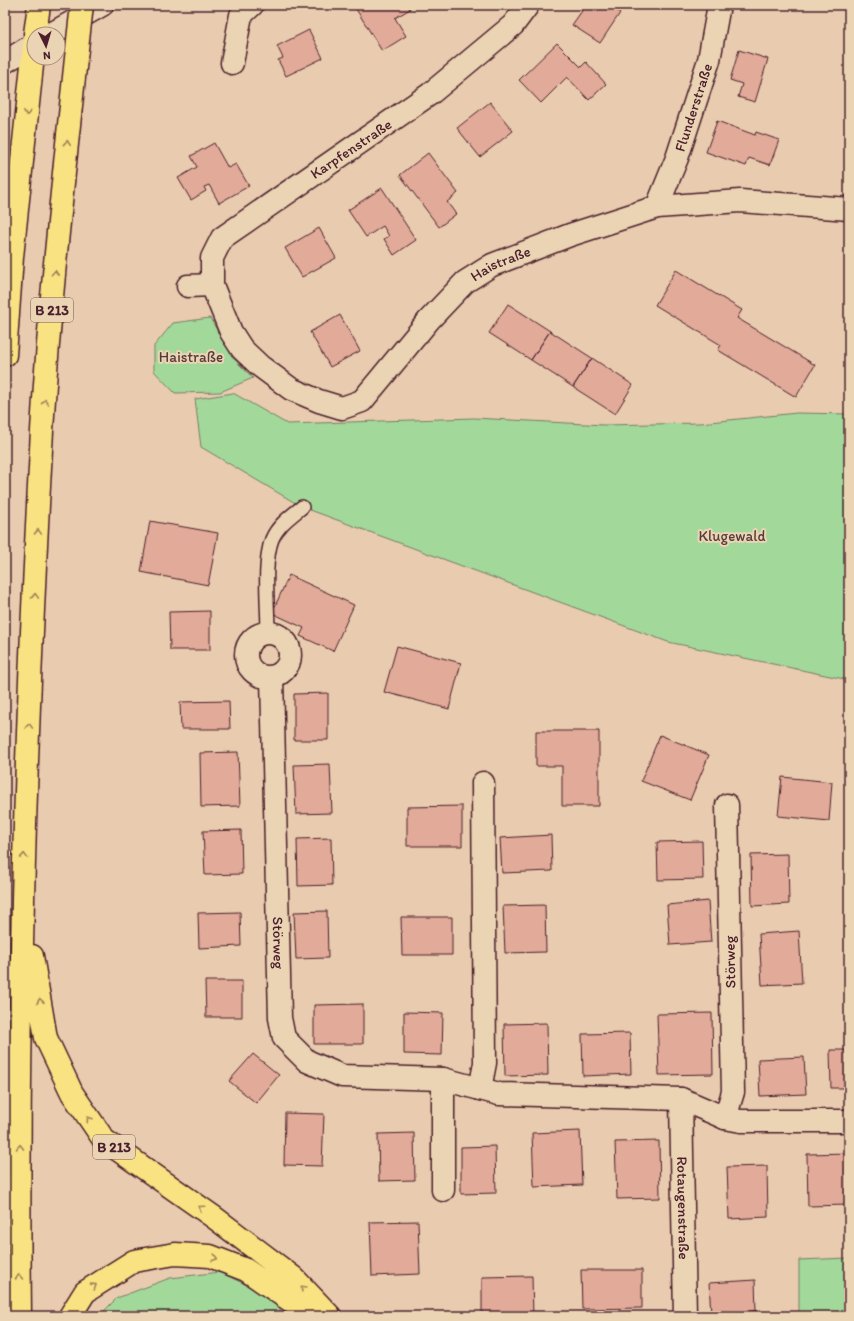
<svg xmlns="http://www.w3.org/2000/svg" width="854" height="1321" font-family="Itim,sans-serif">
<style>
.green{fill:#a3d89b;stroke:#767c63}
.building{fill:#e1aa99;stroke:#4a1f2b}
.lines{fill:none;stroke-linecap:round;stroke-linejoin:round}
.lane-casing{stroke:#4a1f2b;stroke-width:16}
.street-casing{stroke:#4a1f2b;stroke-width:25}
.highway-casing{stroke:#4a1f2b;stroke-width:25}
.lane{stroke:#ebd4b4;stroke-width:13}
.street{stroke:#ebd4b4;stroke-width:22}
.highway{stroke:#f8e281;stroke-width:22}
.highway-bridge-casing{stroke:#4a1f2b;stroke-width:25;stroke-linecap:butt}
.highway-bridge{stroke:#f8e281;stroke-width:22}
.oneway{stroke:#a18056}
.labels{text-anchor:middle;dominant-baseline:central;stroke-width:4;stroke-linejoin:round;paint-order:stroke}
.shield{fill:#ebd4b4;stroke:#7a5554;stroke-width:1}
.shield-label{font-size:14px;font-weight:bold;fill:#4a1f2b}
.street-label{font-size:15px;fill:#4a1f2b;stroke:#ebd4b4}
.park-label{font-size:15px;fill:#573b3c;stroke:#ebd4b4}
</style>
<rect width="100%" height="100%" fill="#e9ccaf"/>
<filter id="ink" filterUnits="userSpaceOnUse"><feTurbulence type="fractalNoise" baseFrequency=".025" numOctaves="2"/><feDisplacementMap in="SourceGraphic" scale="8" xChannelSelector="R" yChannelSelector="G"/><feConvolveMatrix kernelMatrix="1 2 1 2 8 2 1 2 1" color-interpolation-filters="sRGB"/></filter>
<g filter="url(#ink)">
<path class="green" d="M210,318L234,359L253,378L220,392L175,393L154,371V346L173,323Z
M233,393L287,424L474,418L604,425L700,423L797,413L849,414V680L668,642L302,507L201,447L195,399Z
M849,1258V1316H799V1260Z
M220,1272L263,1293L286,1316H99L117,1298L170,1278Z"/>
<path class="building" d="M362,5H407L410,9L395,18L406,36L382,51L356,9Z
M586,5H610L620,13L600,43L572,25Z
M309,30L323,58L286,76L278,60L283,58L277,46Z
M557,43L581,67L586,62L606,84L589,100L567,77L541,103L519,80Z
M739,50L768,59L755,102L738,97L742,84L730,80Z
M490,102L513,131L480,157L457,128Z
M717,121L755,135L756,132L779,140L770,165L749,158L746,166L706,152Z
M214,143L228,168L236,164L249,186L219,203L209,185L204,187L206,191L191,200L178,178L197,167L191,156Z
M428,153L458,193L447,202L456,214L439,227L400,175Z
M382,188L416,240L394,255L384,239L389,236L383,226L366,237L348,210Z
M319,228L336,258L302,277L285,248Z
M676,270L742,310L737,318L815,365L796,397L718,350L721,345L655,305Z
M508,304L550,331L531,360L489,333Z
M340,315L360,351L330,367L310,332Z
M550,331L592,358L573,387L531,360Z
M592,358L633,385L615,414L573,387Z
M150,521L218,533L208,585L141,572Z
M289,575L354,605L333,651L300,636L304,628L272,613Z
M210,611V650H170L169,612Z
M397,646L461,663L449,709L384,692Z
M328,693V740H294V694Z
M229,701L230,729H181L180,702Z
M536,731H599V806H562V766H536Z
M660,735L709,755L690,800L641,781Z
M238,752L240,806L201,807L200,753Z
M330,764L332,813L296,814L294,765Z
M782,777L832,782L829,821L778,816Z
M462,806V846H407V807Z
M241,830L242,874L205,875L203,831Z
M551,835L552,871L502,873L500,838Z
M331,838L332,885L298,886L297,839Z
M702,841L703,879L658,880L657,842Z
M788,854L789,904L752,906L751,855Z
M708,901L711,942L670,945L667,905Z
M545,905L546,952L505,953L503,906Z
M327,911L328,958L296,959L294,912Z
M240,912L241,946L199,948L198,913Z
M401,917H452V955H402Z
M799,931L802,983L762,985L759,934Z
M205,981H242V1017H206Z
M363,1004V1044H314V1005Z
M404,1012L443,1013L442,1055L404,1054Z
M712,1013L713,1074L659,1075L657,1014Z
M547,1023L548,1075L505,1076L504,1024Z
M630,1033L631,1074L583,1076L582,1034Z
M830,1050H849V1088H831Z
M253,1054L279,1075L256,1103L229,1081Z
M804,1057L806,1094L760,1096L758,1059Z
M285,1113L324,1114L322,1166L284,1165Z
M580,1131L582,1185L534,1187L532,1133Z
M414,1133L415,1180L379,1181L378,1134Z
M659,1141L660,1198L617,1199L615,1142Z
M495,1146L496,1193L461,1194V1147Z
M849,1153V1205L808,1206L807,1154Z
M767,1166L768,1217L729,1219L727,1167Z
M418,1221L420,1274L372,1276L370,1222Z
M581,1270H642V1308L582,1309Z
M532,1276L533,1316H482V1277Z
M755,1280L756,1311L711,1314L709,1283Z
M756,1311L757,1316H711V1314Z"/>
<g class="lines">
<defs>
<path id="lane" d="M268,632C268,607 263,562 272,539C278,525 291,516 302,507"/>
<g id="street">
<path id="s1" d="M528,5L513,25L430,94L222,238L212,258V285L231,332L242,349L260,366L291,389L319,401L342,408L362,401L429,320L465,282L492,265L570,235L657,207L740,201L849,209"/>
<path d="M51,34L102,5"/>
<path d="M5,62L34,44"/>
<path d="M232,63L241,15L252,5"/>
<path id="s2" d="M657,207L677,158L709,60L719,5"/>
<path d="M188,286L212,285"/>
<circle cx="268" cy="655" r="22"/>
<path id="s3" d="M272,677L280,1018L284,1038L307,1061L342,1076L443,1079L499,1094L681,1099L725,1118L741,1121H849"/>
<path d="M443,1079V1190"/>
<path d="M480,1089L485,1063L483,783"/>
<path id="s4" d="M681,1099L685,1316"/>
<path d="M725,1118L733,1092L727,805"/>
</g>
<path id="highway" d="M35,34L39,5
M5,355L12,257L34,46
M32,956L46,1038L72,1093L104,1140L215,1218L294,1278L330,1316
M20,1316C17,1027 25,738 41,449C48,316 63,182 77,49
M70,1316L85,1292L134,1261L175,1254L210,1256L246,1270L298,1306L305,1316"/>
</defs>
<use href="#lane" class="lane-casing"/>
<use href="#street" class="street-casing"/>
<use href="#highway" class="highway-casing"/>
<use href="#lane" class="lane"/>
<use href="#street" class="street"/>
<use href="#highway" class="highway"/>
<defs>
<path id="highway-bridge" d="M77,49L82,5"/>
</defs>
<use href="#highway-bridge" class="highway-bridge-casing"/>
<use href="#highway-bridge" class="highway-bridge"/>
</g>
<defs><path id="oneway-chevron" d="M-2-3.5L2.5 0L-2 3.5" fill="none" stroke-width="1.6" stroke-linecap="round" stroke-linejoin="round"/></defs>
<g class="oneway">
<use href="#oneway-chevron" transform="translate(27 113) rotate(96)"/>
<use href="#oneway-chevron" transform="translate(67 143) rotate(-84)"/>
<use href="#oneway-chevron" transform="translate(55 273) rotate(-86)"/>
<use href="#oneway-chevron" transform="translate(45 402) rotate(-86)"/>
<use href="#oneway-chevron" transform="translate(38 532) rotate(-88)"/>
<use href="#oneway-chevron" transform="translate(35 596) rotate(-88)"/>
<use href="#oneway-chevron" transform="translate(29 726) rotate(-88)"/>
<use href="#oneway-chevron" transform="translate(24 856) rotate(-88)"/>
<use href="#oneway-chevron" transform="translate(40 1001) rotate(-99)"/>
<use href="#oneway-chevron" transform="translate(89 1119) rotate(-124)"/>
<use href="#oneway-chevron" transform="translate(20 1147) rotate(-89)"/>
<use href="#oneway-chevron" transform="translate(201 1208) rotate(-145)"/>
<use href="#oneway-chevron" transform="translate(215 1258) rotate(18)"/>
<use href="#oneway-chevron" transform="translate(19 1277) rotate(-90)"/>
<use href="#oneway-chevron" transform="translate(94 1286) rotate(-33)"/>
<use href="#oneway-chevron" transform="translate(303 1288) rotate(-134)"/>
</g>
</g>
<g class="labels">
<g class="shield">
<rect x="31" y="298" width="42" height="24" rx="3"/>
<rect x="93" y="1135" width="42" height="24" rx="3"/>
</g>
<g class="shield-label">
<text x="52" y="310">B 213</text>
<text x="114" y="1147">B 213</text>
</g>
<g class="street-label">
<text stroke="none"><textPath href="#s2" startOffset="106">Flunderstraße</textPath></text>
<text transform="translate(351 149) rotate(-34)">Karpfenstraße</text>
<text stroke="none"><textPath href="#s1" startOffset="843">Haistraße</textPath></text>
<text stroke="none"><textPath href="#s3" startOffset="266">Störweg</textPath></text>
<text transform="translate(730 962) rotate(-91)">Störweg</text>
<text stroke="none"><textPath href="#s4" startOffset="109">Rotaugenstraße</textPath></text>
</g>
<g class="park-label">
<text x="191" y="357">Haistraße</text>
<text x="732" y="536">Klugewald</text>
</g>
</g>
<rect width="854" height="1321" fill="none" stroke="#ebd4b4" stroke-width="20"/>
<rect x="10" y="10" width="834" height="1301" fill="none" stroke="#4a1f2b" stroke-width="1.5" filter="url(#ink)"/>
<g transform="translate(46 46) rotate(175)"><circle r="19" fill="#ebd4b4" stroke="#ab8c7d"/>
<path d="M0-3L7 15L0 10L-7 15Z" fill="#4a1f2b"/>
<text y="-6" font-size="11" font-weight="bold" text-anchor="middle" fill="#4a1f2b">N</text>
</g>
</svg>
